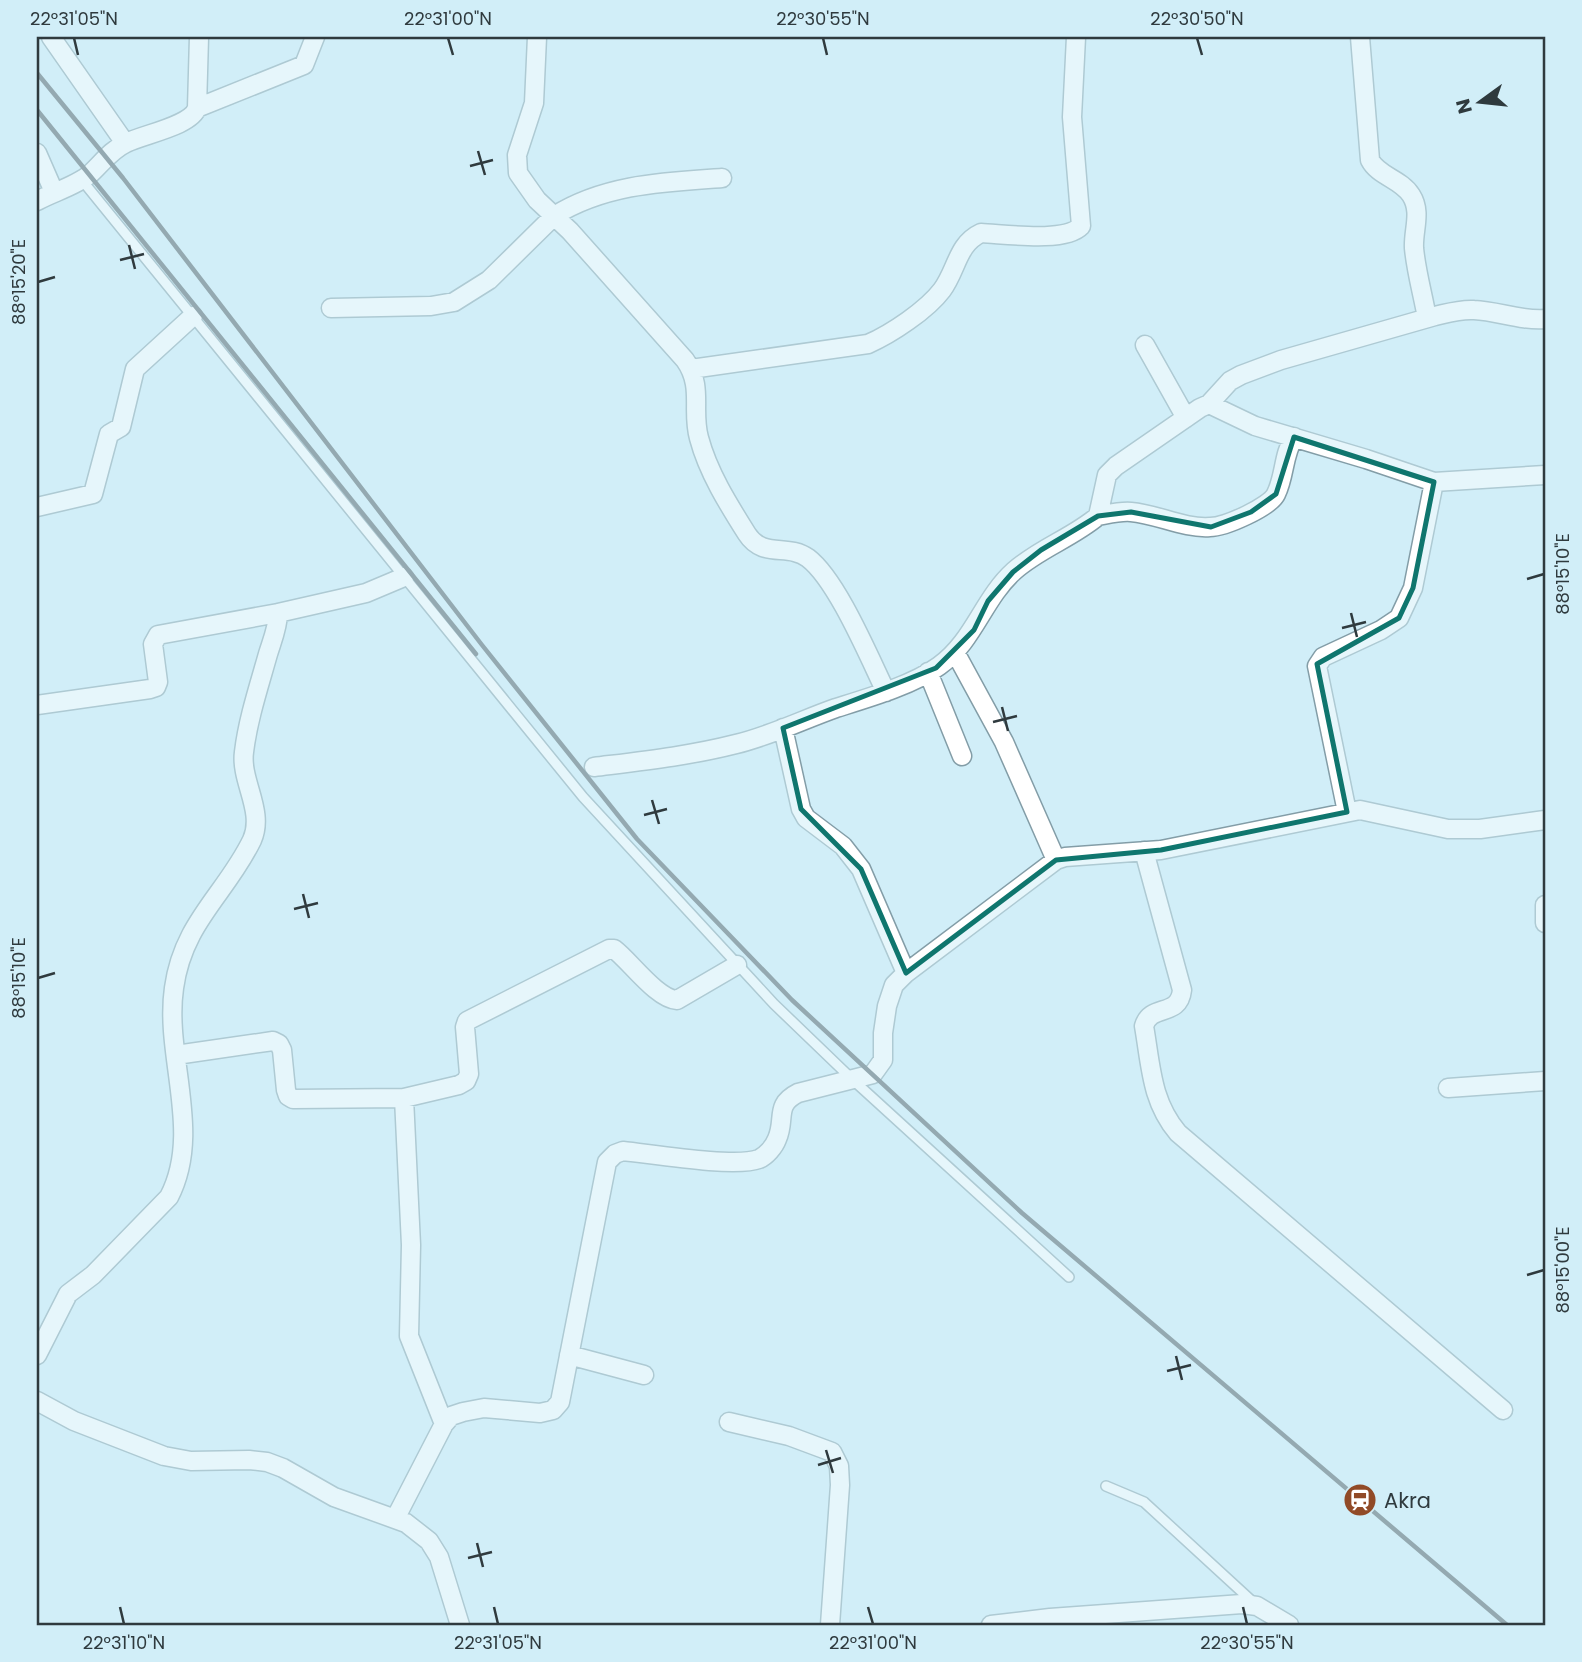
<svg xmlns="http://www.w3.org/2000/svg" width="1582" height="1662" font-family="Poppins,sans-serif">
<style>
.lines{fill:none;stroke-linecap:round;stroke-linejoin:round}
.service-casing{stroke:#839da7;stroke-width:12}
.minor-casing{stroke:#839da7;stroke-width:21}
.service{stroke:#fff;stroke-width:9}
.minor{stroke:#fff;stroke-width:18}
.rail{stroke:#49565b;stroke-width:4.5}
.marked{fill:none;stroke:#0f766e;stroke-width:5;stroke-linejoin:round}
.ticks{fill:none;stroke:#2f3a3e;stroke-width:2.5}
.labels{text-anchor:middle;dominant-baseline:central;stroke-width:7;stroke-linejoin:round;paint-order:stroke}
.poi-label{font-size:21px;fill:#2f3a3e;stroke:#d1eef8;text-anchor:start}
.neatline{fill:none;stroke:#2f3a3e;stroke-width:2.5}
.ticks-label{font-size:18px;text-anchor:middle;fill:#2f3a3e}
</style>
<rect width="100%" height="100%" fill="#d1eef8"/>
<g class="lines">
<defs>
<path id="service" d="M81,179L583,797L774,1004L853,1080L1069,1277
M1106,1486L1144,1502L1254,1603"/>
<path id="minor" d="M51,37L125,143
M537,37L534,103L517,155L518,173L537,200L570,231L685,360C704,387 691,410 699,438C708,472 728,504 747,534C763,559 788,543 808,558C837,580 869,657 886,692
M1360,37L1370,160C1378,176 1401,179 1411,195C1422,212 1413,230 1414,248C1416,271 1423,295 1427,318
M197,108L304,65L315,37
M37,153L54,192
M37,201C53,192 76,186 90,174C102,163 111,150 126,143C144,134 191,126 197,108L199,37
M331,308L431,306L454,302L489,280L554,216C605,184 664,182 722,178
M1145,345L1186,418
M691,369L868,344C891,334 927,310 942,290C957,270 957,244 981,233C1005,234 1065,243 1081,226L1072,117L1076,37
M1209,404L1230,381L1241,375L1281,360L1435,316C1448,313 1460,309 1474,310C1498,311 1521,321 1545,319
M37,507L93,494L109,434L121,427L135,369L193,316
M1098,516C1109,514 1120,511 1131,512C1157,514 1184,529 1210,527C1225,527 1270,507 1276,494C1285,476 1283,455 1294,437
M278,613L366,593L404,577
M955,652L1004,742L1056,860
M928,672L962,756
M37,705L150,689L156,687L158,682L153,644L158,635L278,613C278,627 272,641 268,654C259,686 248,719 244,752C240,781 265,811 252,840C226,894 183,922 174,988C164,1056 203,1132 169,1197L93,1275L68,1294L37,1355
M783,728L801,809L806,818L843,846L861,869L906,973
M594,767C642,761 689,756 736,744C770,736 802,720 836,708C868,698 913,685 939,666C974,641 983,599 1014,571C1040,548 1072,538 1098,516L1107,475L1116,466L1200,408L1209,404L1255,426L1366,459L1434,482L1545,475
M1347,812L1317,666L1323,657L1381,630L1399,618L1413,588L1434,482
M1144,851L1182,990C1179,1018 1151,1003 1144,1026C1151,1066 1151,1101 1178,1133L1503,1410
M1545,905V923
M176,1055L273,1041L279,1044L282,1050L286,1090L288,1096L293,1099L404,1098L459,1085L466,1081L469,1074L465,1027L467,1021L609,949H614C630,961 657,999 677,1000L737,965
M1448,1088L1545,1081
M404,1098L411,1245L409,1336L444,1424
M569,1355L644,1375
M37,1401L74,1421L164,1456L191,1461L249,1460L267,1462L283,1468L334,1497L406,1523L429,1541L439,1557L460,1625
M729,1422L789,1436L832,1452L839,1466L840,1485L830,1625
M395,1519L444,1424L451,1416L463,1412L484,1408L540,1413L553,1410L560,1402L607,1162L615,1154L623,1151C652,1154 735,1168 759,1159C766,1156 774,1147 777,1139C786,1119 774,1105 798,1093L873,1074L883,1060V1033L887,1006L894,985L906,973L1056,860L1065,857L1161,850L1360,810L1448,829H1480L1545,820
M991,1625L1050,1618L1242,1604L1257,1606L1289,1625"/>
</defs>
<use href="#service" class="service-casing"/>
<use href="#minor" class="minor-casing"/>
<use href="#service" class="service"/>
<use href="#minor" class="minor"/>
<path class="rail" d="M37,73L123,178L482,645L637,839L792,1000L1022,1213L1507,1625
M37,110L476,654"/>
</g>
<path d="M0 0H1582V1662H0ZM1294,437L1434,482L1413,588L1399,618L1317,664L1347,812L1161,850L1056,860L906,973L861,869L801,809L783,728L936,668L974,630L988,601L1013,572L1041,550L1098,516L1131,512L1211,527L1251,512L1276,494Z" fill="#d1eef8" fill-opacity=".55" fill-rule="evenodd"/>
<path class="marked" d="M1294,437L1434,482L1413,588L1399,618L1317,664L1347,812L1161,850L1056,860L906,973L861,869L801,809L783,728L936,668L974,630L988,601L1013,572L1041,550L1098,516L1131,512L1211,527L1251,512L1276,494Z"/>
<path class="ticks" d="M74,38L78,55M448,38L453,55M823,38L827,55M1197,38L1202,55M478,151L485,175M470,166L493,160M129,245L135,269M120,260L144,254M38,282L55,277M1527,579L1544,574M1351,613L1357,637M1342,628L1366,622M1002,707L1008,731M993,722L1017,716M652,800L659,824M644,815L667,809M303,894L309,918M294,909L318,903M38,978L55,973M1527,1275L1544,1270M1176,1356L1182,1380M1167,1371L1191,1365M826,1450L833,1473M818,1465L841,1458M477,1543L483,1567M468,1558L492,1552M120,1607L124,1624M494,1607L498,1624M868,1607L873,1624M1243,1607L1247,1624"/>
<defs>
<symbol id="station-disc" viewBox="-11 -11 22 22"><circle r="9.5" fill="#914a27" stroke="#d1eef8"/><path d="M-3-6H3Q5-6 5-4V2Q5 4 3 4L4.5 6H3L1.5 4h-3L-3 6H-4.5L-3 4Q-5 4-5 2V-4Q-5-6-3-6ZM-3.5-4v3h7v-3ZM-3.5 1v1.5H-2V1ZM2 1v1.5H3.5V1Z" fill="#fff"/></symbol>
</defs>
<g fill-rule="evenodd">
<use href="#station-disc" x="1341" y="1481" width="38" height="38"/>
</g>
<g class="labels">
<g class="poi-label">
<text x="1384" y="1500">Akra</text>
</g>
</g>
<rect width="1582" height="1662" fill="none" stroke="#d1eef8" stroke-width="77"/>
<g transform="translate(1480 102) rotate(255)" stroke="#d1eef8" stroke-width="5" paint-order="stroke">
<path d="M0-5L12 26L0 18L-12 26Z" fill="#2f3a3e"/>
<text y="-10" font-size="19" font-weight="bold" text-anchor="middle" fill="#2f3a3e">N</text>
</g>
<rect x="38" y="38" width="1506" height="1586" class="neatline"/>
<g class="ticks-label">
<text x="74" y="25">22°31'05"N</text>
<text x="448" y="25">22°31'00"N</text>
<text x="823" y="25">22°30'55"N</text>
<text x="1197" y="25">22°30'50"N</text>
<text transform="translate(19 282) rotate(-90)" y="6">88°15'20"E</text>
<text transform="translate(1563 574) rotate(-90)" y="6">88°15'10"E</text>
<text transform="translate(19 978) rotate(-90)" y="6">88°15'10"E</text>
<text transform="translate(1563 1270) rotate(-90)" y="6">88°15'00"E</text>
<text x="124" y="1649">22°31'10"N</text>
<text x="498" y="1649">22°31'05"N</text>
<text x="873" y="1649">22°31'00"N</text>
<text x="1247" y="1649">22°30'55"N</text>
</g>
</svg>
